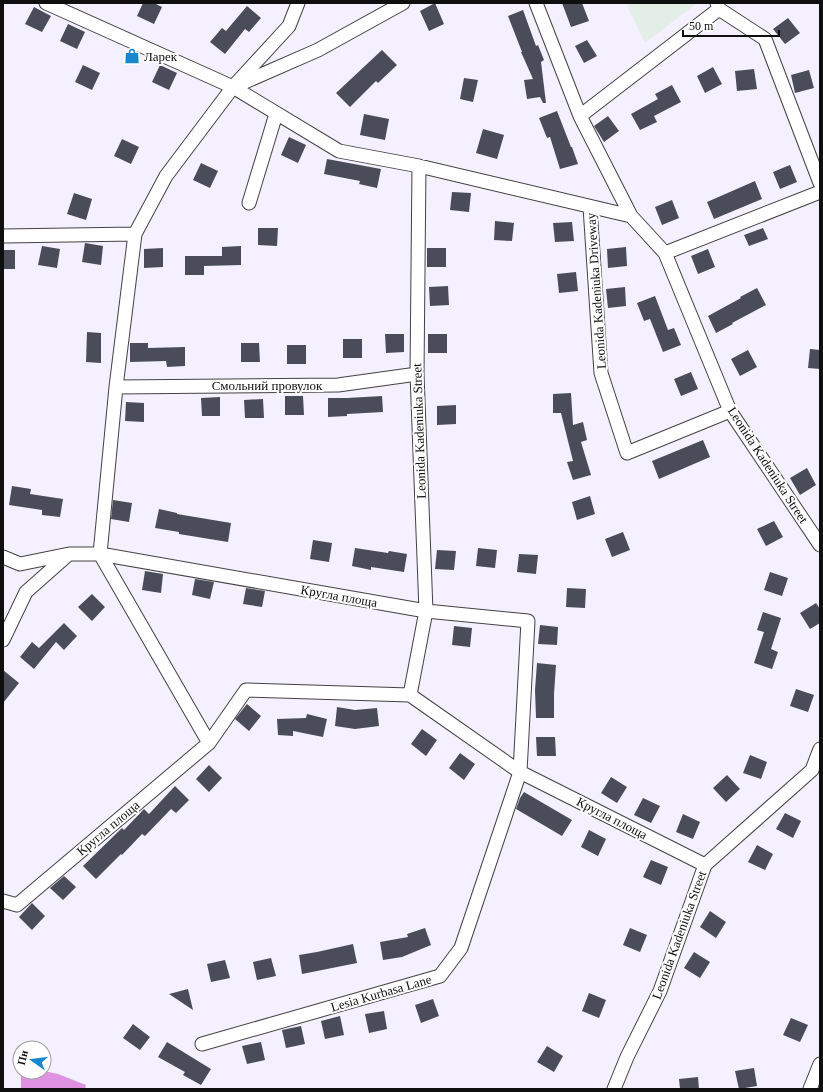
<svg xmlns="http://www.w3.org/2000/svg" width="823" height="1092" font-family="Georgia,serif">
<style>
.industrial{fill:#e2eee6}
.forest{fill:#df92e1}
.building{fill:#4a4c59}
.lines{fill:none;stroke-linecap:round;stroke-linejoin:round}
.minor-casing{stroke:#424242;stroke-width:15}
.minor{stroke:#fff;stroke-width:13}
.labels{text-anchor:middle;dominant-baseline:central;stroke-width:4;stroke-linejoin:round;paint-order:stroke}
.poi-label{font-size:13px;fill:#0f0f0f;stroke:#fff;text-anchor:start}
.street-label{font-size:13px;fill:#0f0f0f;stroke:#fff}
</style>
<rect width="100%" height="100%" fill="#f4f0ff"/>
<path class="industrial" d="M626,3H697L645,43Z"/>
<path class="forest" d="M44,1071L58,1074L86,1085L85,1089H21V1072H44Z"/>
<path class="building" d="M143,3H154L162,7L154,24L137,16Z
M435,3L444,24L429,31L420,11Z
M562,3H582L589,21L571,27Z
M247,6L261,18L249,32L245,29L225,54L210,42L222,28L226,31Z
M34,7L51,16L42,32L25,24Z
M523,10L536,46L538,45L544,60L541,62L546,103H543L540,97L527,99L524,80L533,79L521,52H522L508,16Z
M788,18L800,33L785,44L773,29Z
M68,24L85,32L77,49L60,41Z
M587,40L597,56L584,63L575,46Z
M382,50L397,65L378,83L376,81L350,107L336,93Z
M83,65L100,73L92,90L75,82Z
M160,65L177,73L169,90L152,82Z
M713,67L722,84L705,93L697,76Z
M754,69L757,89L737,91L735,71Z
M809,70L814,88L795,93L791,75Z
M464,78L478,80L473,102L460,99Z
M672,85L681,102L654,116L657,122L640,130L631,114L658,99L655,94Z
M557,111L571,147H572L578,164L560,169L550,137L547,138L539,118Z
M364,114L389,119L385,140L360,135Z
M608,116L619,131L604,142L594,126Z
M483,129L504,135L497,159L476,153Z
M289,137L306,145L298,163L281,155Z
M122,139L139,147L131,164L114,156Z
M327,159L381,169L377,188L359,184L360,181L324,174Z
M201,163L218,171L210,188L193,180Z
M790,165L797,182L780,189L773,172Z
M755,181L762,199L714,219L707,202Z
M452,192L471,193L469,212L450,210Z
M74,193L92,199L86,220L67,214Z
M672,200L679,218L662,225L655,207Z
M495,221L514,223L512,241L494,240Z
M572,222L574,241L555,242L553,223Z
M258,228H278L277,246L258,245Z
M763,228L768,239L749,246L744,235Z
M85,243L103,246L101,265L82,262Z
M42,246L60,249L57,268L38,265Z
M241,246V265L204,266V275H185V256H222V247Z
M626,247L627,266L608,268L607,249Z
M163,248V267L144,268V249Z
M427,248H446V267H427Z
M708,249L715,267L698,274L691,256Z
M3,250H15V269H3Z
M576,272L578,291L559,293L557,274Z
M448,286L449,305L430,306L429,287Z
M625,287L626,306L608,308L606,289Z
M757,288L766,305L732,323L733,324L716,333L708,316L741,298L740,297Z
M655,296L668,330L674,328L681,345L663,352L650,319L644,321L637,303Z
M87,332L101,333V363L86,362Z
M385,334H404V352L386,353Z
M428,334H447V353H428Z
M343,339H362V358H343Z
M130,343H148V348L185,347V366L167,367L166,361L130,362Z
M241,343H259L260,362H241Z
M287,345H306V364H287Z
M810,349L820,350V369L808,368Z
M748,350L757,367L740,376L731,359Z
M691,372L698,389L681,396L674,379Z
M571,393L573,425L583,422L587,440L581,442L591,475L573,480L567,462L573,461L561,413H553V394Z
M285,396H303L304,415H285Z
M382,396L383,412L347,414V416L328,417V398H347Z
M220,397V416H202L201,398Z
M263,399L264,418H245L244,400Z
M126,402L144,403V422L125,421Z
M456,405V424L437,425V406Z
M703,440L710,457L659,479L652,461Z
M807,468L816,485L800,495L790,478Z
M12,486L31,489L30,494L63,499L60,517L42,515V510L9,505Z
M590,496L595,514L577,520L572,502Z
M113,500L132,503L129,522L111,519Z
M159,509L177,513V514L231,523L228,542L179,534V532L155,528Z
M774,521L783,537L766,546L757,529Z
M623,532L630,550L612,557L605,539Z
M313,540L332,543L329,562L310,559Z
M355,548L388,553L389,551L407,554L404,572L371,567V570L352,566Z
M478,548L497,550L495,568L476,566Z
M437,550L456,551L454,570L435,569Z
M519,554L538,555L536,574L517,572Z
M145,571L163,574L161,593L142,590Z
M770,572L788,578L782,596L764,590Z
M195,579L214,582L210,599L192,595Z
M246,588L265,591L262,607L243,604Z
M567,588L586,589L585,608L566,607Z
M92,594L105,607L92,621L78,607Z
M816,603L820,609V623L810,629L800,613Z
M763,612L781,618L771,649L778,652L772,669L754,663L764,632L757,630Z
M64,623L77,636L64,650L56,642L34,669L20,657L32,642L39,648Z
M540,625L558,627L557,645L538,644Z
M454,626L472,628L470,647L452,645Z
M537,663L556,665L554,694V718H536L535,690Z
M3,670L19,683L3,703Z
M796,689L814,695L808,712L790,706Z
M247,704L261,716L249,731L235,719Z
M337,707L355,710L377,708L379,726L355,729L335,726Z
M307,714L327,719L323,737L293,731V736L278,735L277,719L306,718Z
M422,729L437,740L426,756L411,744Z
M536,737H555L556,756H537Z
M460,753L475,764L464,780L449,768Z
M750,755L767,762L761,779L743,773Z
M209,765L222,778L209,792L196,779Z
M727,775L740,789L726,802L713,788Z
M611,777L627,787L617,803L601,793Z
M175,786L189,800L176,813L171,809L145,836L142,834L122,855L121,854L96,879L83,866L122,828L124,830L144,809L149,814Z
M524,792L572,820L562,836L516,809L520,798Z
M643,798L660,806L651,823L634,815Z
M785,813L801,821L793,838L776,829Z
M683,814L700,822L693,839L676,832Z
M589,830L606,839L598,856L581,847Z
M757,845L773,854L765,870L748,862Z
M651,860L668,867L661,885L643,877Z
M64,876L76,887L63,900L50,888Z
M32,903L45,916L32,930L19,917Z
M710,911L726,922L716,938L700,927Z
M425,928L431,945L402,957L383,960L380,942L408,937L407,934Z
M630,928L647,935L640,952L623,945Z
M353,944L357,963L302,974L299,955L317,952Z
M694,952L710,962L700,978L684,968Z
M271,958L276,976L257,980L253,962Z
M225,960L230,978L211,982L207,964Z
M188,989L193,1010L169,994Z
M589,993L606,1000L599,1018L582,1011Z
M433,999L439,1016L421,1023L415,1005Z
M384,1011L387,1029L369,1033L365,1014Z
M340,1016L344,1035L325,1039L321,1021Z
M791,1018L808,1025L800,1042L783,1035Z
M133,1024L150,1037L140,1050L123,1038Z
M301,1026L305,1044L286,1048L282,1030Z
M167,1042L211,1069L201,1085L183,1075L185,1072L158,1057Z
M261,1042L265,1060L247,1064L242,1046Z
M547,1046L563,1056L554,1072L537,1062Z
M754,1068L757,1086L739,1089L735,1071Z
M698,1077L699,1089H680L679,1079Z"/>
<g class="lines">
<defs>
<path id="minor" d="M46,3L233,87L339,151L419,166L631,216L665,253L730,411L820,545
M536,3L580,116L631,216
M717,3L719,9L765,39L820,183
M238,85L318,50L403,3
M580,116L719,9
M249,203L276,114
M590,207L601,373L627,453L730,411
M3,236L135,234
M665,253L820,192
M116,387L338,385L417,374
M3,557L20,564L69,554H100L426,611L528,621L520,772L461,948L440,976L202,1044
M3,640L26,592L69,554
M410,695L426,611L417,374L419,166
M209,743L100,554L116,387L135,234L166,176L233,87L289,26L298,3
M3,901L17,905L209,743L246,690L410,695L520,772L705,865
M614,1089L627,1057L660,991L705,865L812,770L820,749
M810,1089L820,1064"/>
</defs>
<use href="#minor" class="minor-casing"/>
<use href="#minor" class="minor"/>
</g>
<defs>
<symbol id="shop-bare" viewBox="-9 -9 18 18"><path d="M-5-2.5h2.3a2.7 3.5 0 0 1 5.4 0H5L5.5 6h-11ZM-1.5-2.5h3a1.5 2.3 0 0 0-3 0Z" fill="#1788ce" stroke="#fff" stroke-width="2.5" paint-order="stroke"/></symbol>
</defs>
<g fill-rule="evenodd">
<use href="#shop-bare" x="121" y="45" width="22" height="22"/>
</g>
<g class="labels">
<g class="poi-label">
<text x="144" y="56">Ларек</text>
</g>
<g class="street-label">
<text transform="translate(596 291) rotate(-94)">Leonida Kadeniuka Driveway</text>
<text x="267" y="385">Смольний провулок</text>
<text transform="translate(419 431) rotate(-92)">Leonida Kadeniuka Street</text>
<text transform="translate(768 465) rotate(57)">Leonida Kadeniuka Street</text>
<text transform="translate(339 596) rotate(10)">Кругла площа</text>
<text transform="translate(612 818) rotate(27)">Кругла площа</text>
<text transform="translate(108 828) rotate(-40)">Кругла площа</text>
<text transform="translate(679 935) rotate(-70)">Leonida Kadeniuka Street</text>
<text transform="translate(381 993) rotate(-16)">Lesia Kurbasa Lane</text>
</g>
</g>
<rect width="823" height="1092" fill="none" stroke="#0f0f0f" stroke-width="8"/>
<g transform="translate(32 1060) rotate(284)"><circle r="19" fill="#ffffff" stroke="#9f9f9f"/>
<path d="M0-3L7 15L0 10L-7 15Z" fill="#1788ce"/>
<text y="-6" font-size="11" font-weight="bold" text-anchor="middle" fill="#0f0f0f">Пн</text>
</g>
<path d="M683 30v6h96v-6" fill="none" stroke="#0f0f0f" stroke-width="2"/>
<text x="689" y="30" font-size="12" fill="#0f0f0f" stroke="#ffffff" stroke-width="3" paint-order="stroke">50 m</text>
</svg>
